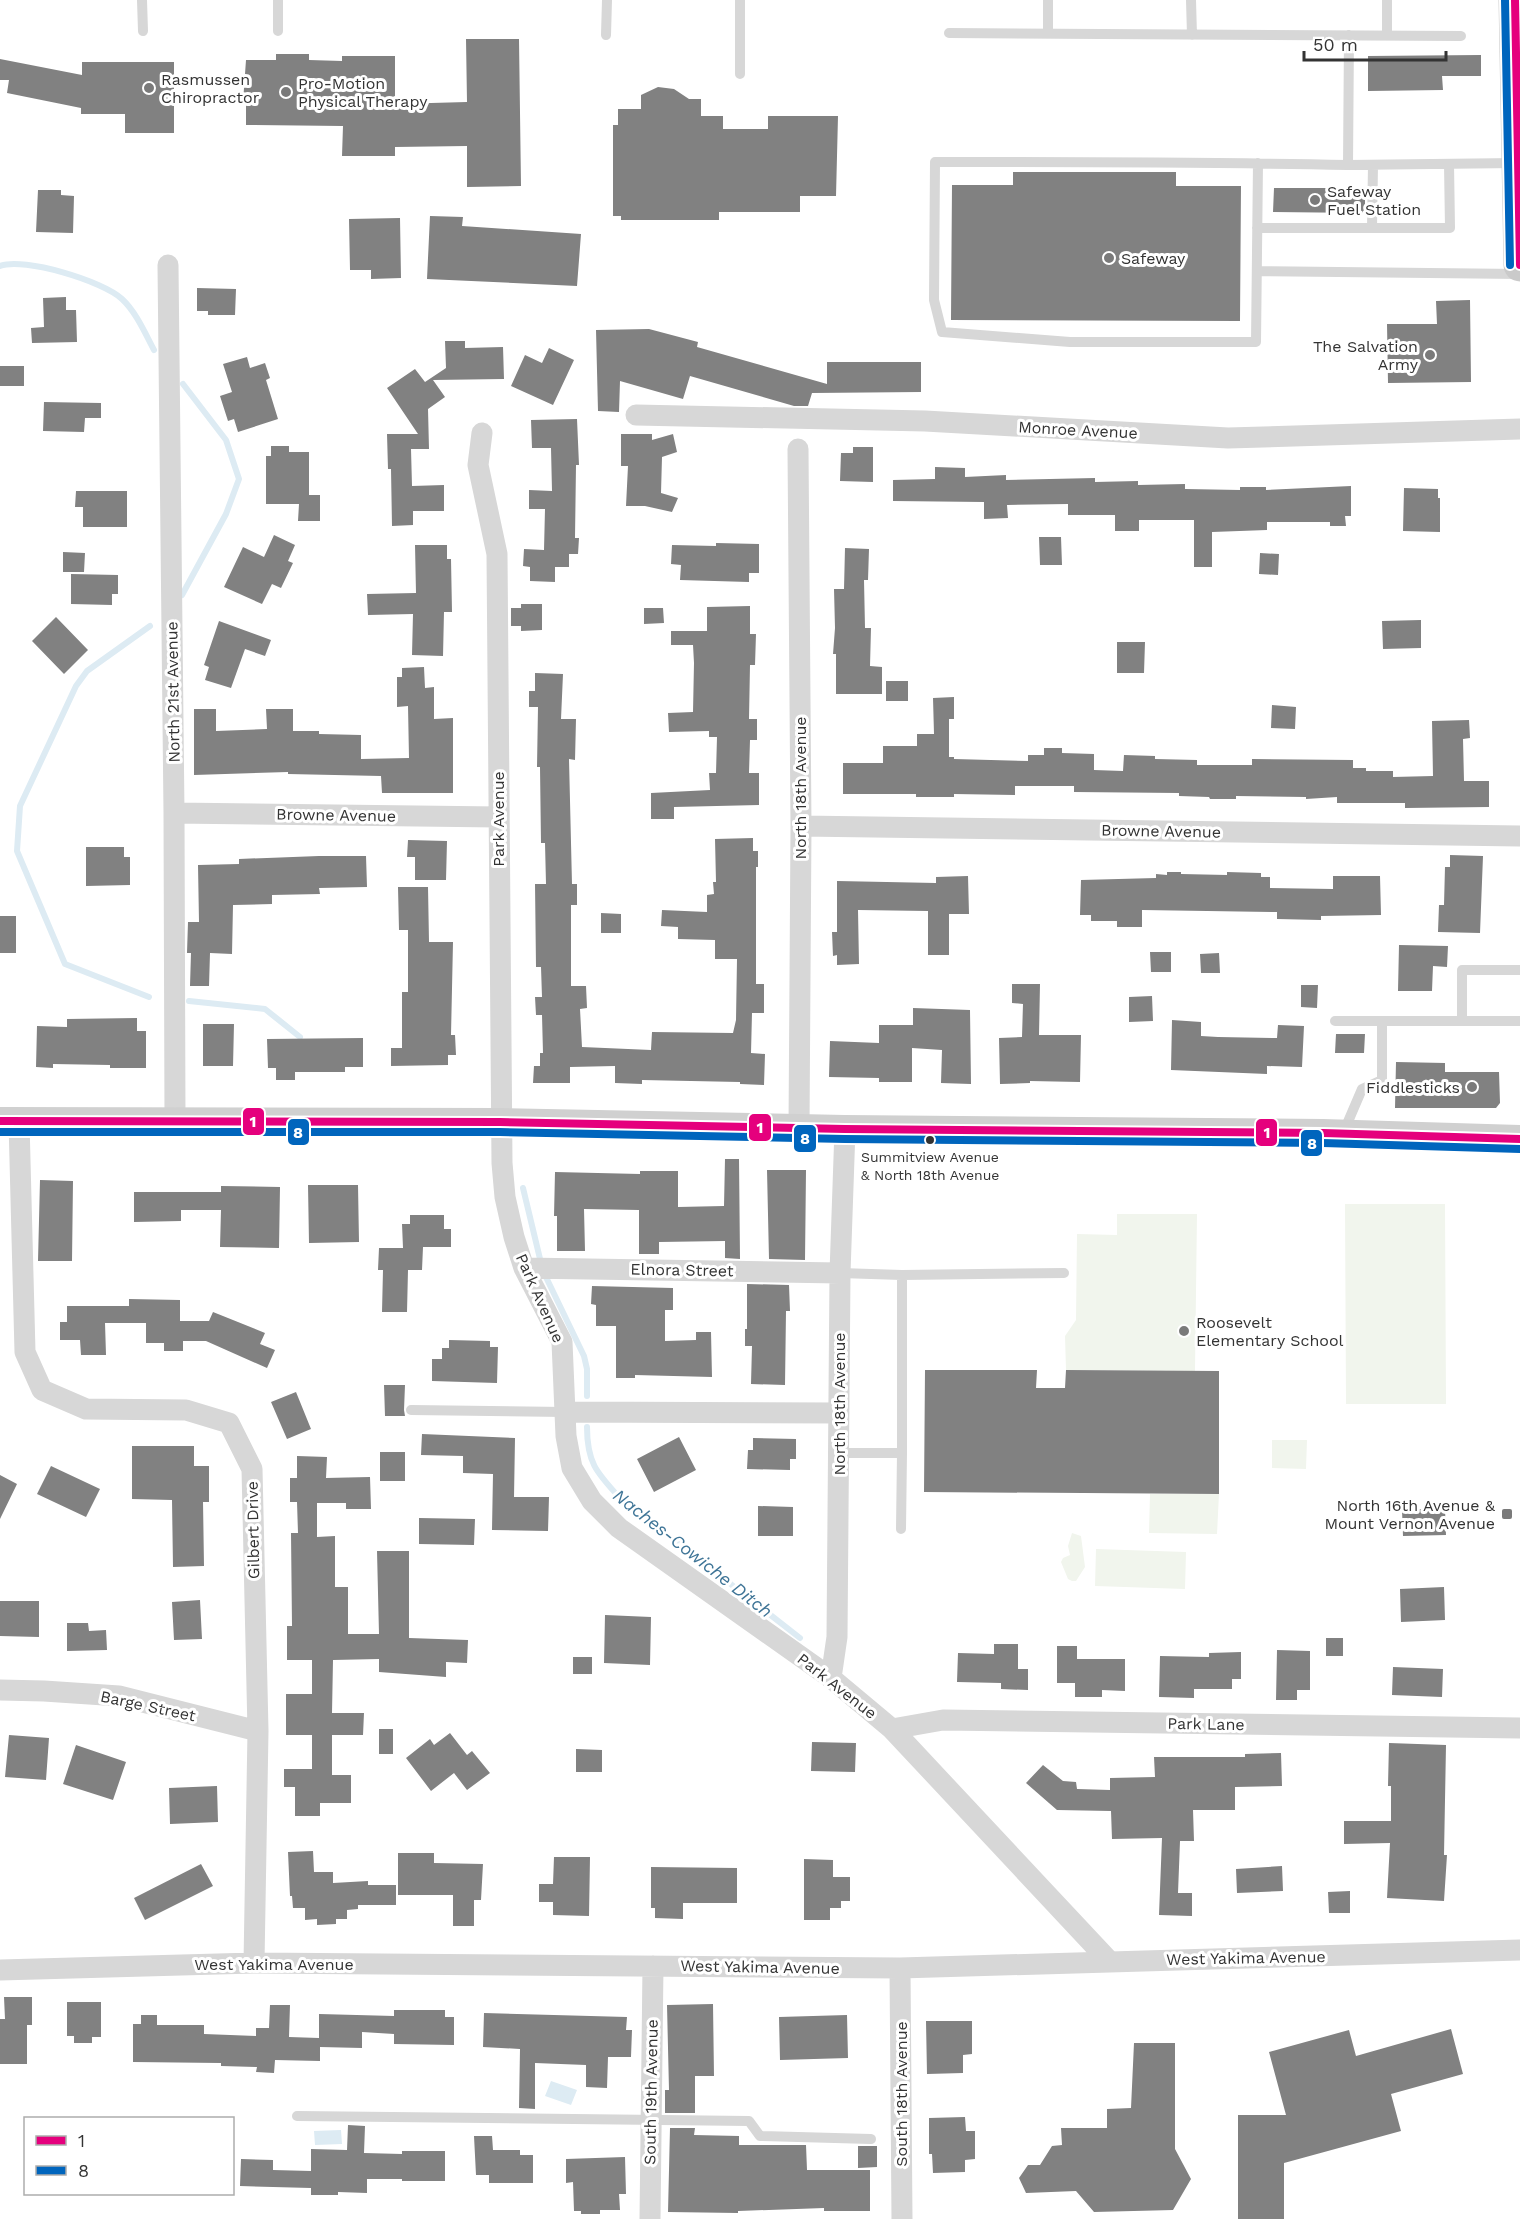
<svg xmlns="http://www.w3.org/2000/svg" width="1520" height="2219" font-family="'Work Sans',sans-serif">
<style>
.green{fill:#f1f5ed}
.water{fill:#ddebf3}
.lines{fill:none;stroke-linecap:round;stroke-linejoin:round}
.stream{stroke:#ddebf3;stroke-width:6}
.building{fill:#818181}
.lane{stroke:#d7d7d7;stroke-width:10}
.street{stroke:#d7d7d7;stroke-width:21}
.secondary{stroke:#d0d0d0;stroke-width:28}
.primary{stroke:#cacaca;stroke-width:33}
.bus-1-casing{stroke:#fff;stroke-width:12}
.bus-2-casing{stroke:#fff;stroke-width:12}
.bus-1{stroke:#e5007d;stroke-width:8}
.bus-2{stroke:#0065bd;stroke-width:8}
.poi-dot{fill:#7a7a7a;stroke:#fff;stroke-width:2}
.bus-dot{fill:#333;stroke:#fff;stroke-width:2}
.labels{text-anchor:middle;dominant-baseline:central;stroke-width:6;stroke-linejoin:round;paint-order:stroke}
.bus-label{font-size:14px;fill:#333;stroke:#fff}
.poi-label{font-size:16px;fill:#333;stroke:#fff;text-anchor:start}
.street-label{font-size:16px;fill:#333;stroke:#fff}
.water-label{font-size:18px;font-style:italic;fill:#3f7597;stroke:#fff}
.line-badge{stroke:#fff;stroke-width:2}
.badge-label{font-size:16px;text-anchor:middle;font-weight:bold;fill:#fff}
</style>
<rect width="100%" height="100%" fill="#fff"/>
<path class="green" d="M1345,1204H1445L1446,1404H1346Z
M1117,1214H1197L1195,1371L1066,1370L1065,1336L1076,1320L1077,1234L1117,1235Z
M1272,1440H1307L1306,1469L1272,1468Z
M1150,1494H1219L1217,1534L1149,1533Z
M1072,1533L1081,1536L1085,1567L1076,1581H1072L1068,1579L1061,1562L1063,1558L1070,1555L1068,1546Z
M1096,1549L1186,1552L1185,1589L1095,1586Z"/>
<path class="water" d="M551,2081L577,2090L571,2105L545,2096Z
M341,2130L342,2144L315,2145L314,2131Z"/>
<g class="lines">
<path class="stream" d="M0,266C24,257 103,281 122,299C136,312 145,333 154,350
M182,595L226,514L239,479L226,440L183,384
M149,997L65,964L17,851L20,806L76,686L87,671L150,626
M189,1001L265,1009L300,1037
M523,1188L541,1263
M544,1273L584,1356L587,1369V1396
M587,1427C587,1462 596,1472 619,1497L800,1638"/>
</g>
<path class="building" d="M466,39H519L521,186L467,187V146L395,147V156H342L343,126L246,125V102H243L246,60H276V54H309V60L342,61V56H395V104L467,102Z
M1481,55V76H1442L1443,90L1368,91V56Z
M0,59L82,75V62H174V133H125V114H81V108L7,93L9,80H0Z
M658,87L674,89L689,99H701V116H723V129H768V116H838L836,196H800V212H719V220H621V216H613V125H618V109H641V95Z
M1013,172H1176V186H1241L1240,321L951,320L952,185H1013Z
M1274,188H1365V213L1273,212Z
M38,190H61V195L74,196L73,233L36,232Z
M430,216L463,217L462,226L581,234L577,286L427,279Z
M400,218L401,278L371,279V270H350L349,219Z
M197,288L236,289L235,315H208V311H197Z
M66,297V310H76L77,342L32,343L31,328L44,327L43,298Z
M1470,300L1471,382L1388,383L1387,324H1437L1436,301Z
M649,329L698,342L697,347L827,384V362H921V392L812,393L808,406H794L690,376L683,399L620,381L619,412L598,411L596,330Z
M445,341H465V348L503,347L504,379L433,380L445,397L428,409L429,449H411L412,486L444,485V511H413V525L392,526L391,469H388L387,434H418L387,388L415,369L425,382L446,368Z
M549,348L574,360L553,405L511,386L525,355L542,363Z
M247,357L250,368L265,363L270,378L266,380L278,419L238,432L234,419L228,421L220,396L232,392L223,364Z
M0,366H24V386H0Z
M44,402L101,403V418H85L84,432L43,431Z
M577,419L579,465H576L575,538H579L578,554H569V567H555V582L530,581V567L523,566L524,549L544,550L545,509H529V490L552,491L551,448H532L531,420Z
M621,434H652V440L673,434L677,452L662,457L661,493L678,498L672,512L645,506H626L628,466H621Z
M271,446H289V452H309V495H320V521H298L299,504H266V456H271Z
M853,447H873V482L840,481L841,453H853Z
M935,467L965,468V477L1006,475V480L1095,478V482L1138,481V485L1185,484V489L1240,490V487H1266V490L1351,486V516H1345L1346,526H1330V522H1267V530L1212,532V567H1194V520H1139V531H1115V515H1068V504L1007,505L1008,518L984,519V502L893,501V480L935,479Z
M1404,488L1438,489V498H1440V532L1403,531Z
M76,491H127V527H83V507H75Z
M274,535L295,545L288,561L293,563L281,588L272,584L262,604L224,587L243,547L264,557Z
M1039,537H1061L1062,565H1040Z
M716,543L759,544V573H749V582L680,580L681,565L671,564L672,545L716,546Z
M415,545H447V559H451L452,612H444L443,656L412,655L413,614L368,615L367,594L416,593Z
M845,548L869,549L868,580H864L865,628H871L870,666L882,667V694H836V654H833L835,628L834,589H844Z
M63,552L85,553L84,572H63Z
M1260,553L1279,554L1278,575L1259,574Z
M71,574L118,575V594H112V605L71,604Z
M521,604H542V630L521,631V626H511V608H521Z
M750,606V634H756L755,665H750L749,719H757V740H750L749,773H759V805L674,807V819H651V793L710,790L709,773H716L717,737H709V731L669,732L668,713L693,712L694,663L693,645H671V631H707V607Z
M644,608H663L664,623L644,624Z
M56,617L88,650L64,674L32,641Z
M1421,620V648L1383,649L1382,621Z
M219,621L271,640L265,656L245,649L231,688L205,680L209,667L204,665Z
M1117,642H1145L1144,673H1117Z
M424,667L425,688L434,687V719L453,718V793H382L381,776L288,774V772L194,775V709H216V731L267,729L266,709H293V731H319V734L361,735V759L409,758L408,706L397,707V677H402V668Z
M535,673L563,674L561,719H576L575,760L569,759L572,884H577V905H571V986H586L587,1008L580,1009L582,1047L651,1050L652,1032L733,1033L736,1020L737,959H715V940L678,939V927L661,926L662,910L707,912V895L714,894L713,882H716L715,839L753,838V851H758V867H756V984H764V1013H752L751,1053L765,1054L764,1085L740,1084V1082L642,1080V1084L615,1083V1066L570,1067V1083H533L534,1066H540V1053H543L542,1015H536L535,997H542L541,967H536L535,884H546L545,843H541L540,767H537L538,707H529V691H535Z
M886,681H908V701H886Z
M954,697V719H949V757H954V759L1028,761V755H1044V748H1062V753L1094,754V770L1123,771L1124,755L1155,756V759L1197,760V765H1252V759L1353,760V768H1366V771H1393V777L1433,776L1432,721L1469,720L1470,738L1463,739L1464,781H1489V807L1405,808V803H1337V797L1306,799V797L1236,796V799H1210L1209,797L1179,796V793L1074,792V786H1015V795L954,794V797H916V794H843V763H883V746H917V734H934L933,698Z
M1272,705L1296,707L1295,729L1271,728Z
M408,840L447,841L446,880H415V857H407Z
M86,847H124V857H130V885L86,886Z
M1450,855L1483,856L1480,933L1438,932L1439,905H1444L1445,867H1450Z
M319,856H366L367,887L319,888L320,894L272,895V904L233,905L232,954L210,953L209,986H190L191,953H187L188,922H199L198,865L239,864V859Z
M1167,872H1181V874L1227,875V872L1261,873V877H1270V888L1333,889V876H1380L1381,915L1321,916V920L1277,919V912L1142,910V927H1117V921H1091V915H1080L1081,880L1156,878V874L1167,875Z
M968,876L969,914H949V955H928V911L858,910L859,964L837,965V955L833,956L832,932H837V881L936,883V877Z
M398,887H428L429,942H453L451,1035H455L456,1055H448V1065L391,1066V1048H402V992H408V930H399Z
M601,913L621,914V933H601Z
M0,916H16V953H0Z
M1399,945L1448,946L1447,967L1433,966L1432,991H1398Z
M1150,952H1171V972H1151Z
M1219,953L1220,973H1201L1200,954Z
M1012,984H1040L1039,1035H1081L1080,1082L1030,1081V1083L1000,1084L999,1038L1022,1037L1023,1004L1012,1003Z
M1301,985H1318L1317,1008L1301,1007Z
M1152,996L1153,1021L1129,1022V997Z
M913,1008L970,1010L971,1084L941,1083L942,1050L912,1048V1082H879V1078L829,1077L830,1041L879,1043V1025H913Z
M137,1018V1031H146V1068H110V1065L53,1064V1068L36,1067L37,1026L67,1027V1019Z
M1172,1020L1201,1022V1036L1218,1037L1277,1038L1278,1025L1304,1026L1302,1067L1267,1066V1074L1171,1070Z
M203,1024H234L233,1066H203Z
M1336,1034H1365L1364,1053H1335Z
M363,1038V1067H345V1072H295V1080H276V1068H268L267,1039Z
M1396,1062L1445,1063V1072H1499L1500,1103L1496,1108H1395Z
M725,1159H739L740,1259L725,1258V1241L659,1242V1254H639V1210L584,1209L585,1251H557V1216H554L555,1172L640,1174V1171H678V1207L724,1206Z
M767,1170H806L805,1260L769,1259Z
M40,1180L73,1181L72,1261H38Z
M308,1185H358L359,1242L309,1243Z
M221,1186L280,1187L279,1248L220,1247L221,1210H181V1221L134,1222V1192H221Z
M410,1215H444V1229H451V1247H423L422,1270H408L407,1312H382L383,1270H378L379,1248H403L402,1224H410Z
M747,1284L789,1285L790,1311H786L785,1385L751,1384L752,1346H745V1329H747Z
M592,1286L673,1288V1310H665V1341L696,1340V1332H711L712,1377L635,1375V1378H616V1326H596V1305L591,1304Z
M129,1299L180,1300V1321H209L213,1312L265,1333L260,1344L275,1350L267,1368L206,1341H183V1351H164V1343H146V1323H105L106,1355H81L80,1340H60V1322H67V1306H129Z
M449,1340L490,1341V1347H498L497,1383L432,1381V1359H442V1348H449Z
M925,1370H1037L1036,1388H1065L1066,1370L1219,1371V1494L924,1492Z
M384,1385H405L404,1410L405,1416H385Z
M296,1392L311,1429L287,1439L271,1402Z
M422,1434L515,1438L514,1497H549L548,1531L492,1530L493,1474L463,1473V1456L421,1455Z
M679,1437L696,1470L654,1492L637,1459Z
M753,1438L796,1439V1459H790V1470L747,1469L748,1450H753Z
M132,1446H194V1466H209V1502H203L204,1566L173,1567L172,1500L132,1499Z
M380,1452H405V1481H380Z
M297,1456L327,1457L326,1478L370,1477L371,1509H346V1503H317V1537L335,1536V1587H348V1634H379L377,1551H409V1638L468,1640L467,1663L446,1662V1677L379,1672V1659L333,1660L332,1713H364L363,1735H332V1775H351V1803H320V1816H295V1787H284V1769H312V1735H286V1694H312V1660H287V1626H292L291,1533H298L297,1502H290V1478H297Z
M51,1466L100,1489L86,1517L37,1494Z
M0,1475L17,1484L0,1519Z
M758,1506L793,1507V1536H758Z
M1445,1508L1446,1535L1403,1536L1402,1510Z
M419,1518L475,1519L474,1545L419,1544Z
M1444,1587L1445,1620L1401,1622L1400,1589Z
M200,1600L202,1639L174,1640L172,1602Z
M0,1601H39V1637L0,1636Z
M605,1615L651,1617L650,1665L604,1663Z
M67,1623H88L89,1631L106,1630L107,1650L67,1651Z
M1326,1638H1343V1656H1326Z
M994,1644H1018V1669H1028V1690L1001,1689V1683L957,1682L958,1653L994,1654Z
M1057,1646H1077V1659H1125V1691L1102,1690V1697H1075V1683H1057Z
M1277,1650L1310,1651V1690H1297V1700H1276Z
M1241,1652V1679H1232V1689H1194V1698L1159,1697L1160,1656L1209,1657V1653Z
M573,1657H592V1674H573Z
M1393,1667L1443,1669L1442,1697L1392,1695Z
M379,1729H393V1754H379Z
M450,1733L467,1755L472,1751L490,1773L467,1790L454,1773L431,1791L406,1758L430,1739L434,1745Z
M9,1735L49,1738L46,1780L5,1777Z
M812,1742L856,1743L855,1772L811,1771Z
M1389,1743L1446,1745L1444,1855H1447L1444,1901L1387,1898L1390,1843L1344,1844V1821H1391V1786H1388Z
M76,1745L126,1762L113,1800L63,1784Z
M576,1749L602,1750V1772H576Z
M1281,1753L1282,1786L1235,1787V1810H1193L1194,1841H1180L1178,1893H1192V1916L1159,1915L1162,1838L1112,1839L1111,1811L1057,1810L1026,1783L1043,1765L1063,1781L1076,1782L1077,1789L1110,1790V1778L1155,1777L1154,1757H1245V1754Z
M217,1786L218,1822L170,1824L169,1788Z
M313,1851L314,1872H333V1883L368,1881V1885H396V1905H358V1909L347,1910V1919H336V1924L317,1925V1919L305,1920V1908H293L292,1896H290L288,1852Z
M398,1853H434V1863L483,1864L481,1900H474V1926H453V1895H398Z
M554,1857H590L589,1916L553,1915V1902H539V1884H553Z
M804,1859L833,1860V1877H850V1901H841V1908H830V1920H804Z
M201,1864L213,1886L145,1920L134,1898Z
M1282,1866L1283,1891L1237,1893L1236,1869Z
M651,1867L737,1868V1903H683V1919L655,1918V1908H651Z
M1350,1891V1913H1329L1328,1892Z
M4,1997H32V2025H27V2064H0V2019H5Z
M67,2002H101V2037H92V2043H74V2036H67Z
M713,2004L714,2076H695V2113H665V2090H669L667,2005Z
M270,2005H290L289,2037L319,2038V2014L394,2016V2010H445V2017H454V2045L394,2044V2034L362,2032V2048L320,2047V2061L275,2060L274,2073L256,2072L257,2067L221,2066V2063L133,2062V2024H141V2015H157V2025H204V2034L256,2036V2028H269Z
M484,2013L627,2017L626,2030H632L631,2057H608L607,2088L586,2087V2065L535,2063V2109L519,2108L520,2049L483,2047Z
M847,2015L848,2058L780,2060L779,2017Z
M926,2021H972V2054L963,2055V2073L927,2074Z
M1451,2029L1463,2074L1391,2094L1401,2131L1284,2163V2219H1238V2115H1286L1269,2052L1349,2030L1356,2056Z
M1134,2043H1175V2149L1191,2179L1173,2210L1094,2212L1076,2191L1026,2193L1019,2178L1028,2165H1040L1052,2146L1062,2145L1061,2128H1107V2109L1131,2108Z
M965,2117L966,2131H975V2159L965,2160V2172L933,2173L932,2154H929V2118Z
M348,2125L365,2126L364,2153L402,2154V2151H445V2181H402V2179H367V2193L338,2192V2195H311V2188L240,2186L241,2159L273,2160V2170L311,2171V2149L347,2150Z
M670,2128H695L694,2135L739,2136V2145H806L807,2170H870V2211H824V2208L738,2211V2213L668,2212Z
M474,2136H492L493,2150H520V2155H533V2183H489V2175H476Z
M858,2146H877V2167L858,2168Z
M625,2157L626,2194H619L620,2210H600V2214H581V2211H574L573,2182L566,2183V2159Z"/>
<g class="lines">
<path class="lane" d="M142,0L143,31
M278,0V31
M740,0V74
M1048,0V33
M1191,0L1192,35
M1387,0V35
M949,33L1461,36
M606,35L607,0
M1258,163L1256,342H1070L942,332L934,300L935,162C1073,162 1211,162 1348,165L1349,35
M1348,165L1516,163
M1373,165L1372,228H1450L1449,164
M1257,228H1372
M1257,271L1520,274
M1335,1021H1382
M1462,1021H1520
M1344,1131L1362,1089L1382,1080V1021H1462V970H1520
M840,1273L902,1275L1064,1273
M411,1410L565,1412
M839,1453H902V1275
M901,1529L902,1453
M297,2116L749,2121L760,2136L871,2139"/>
<path class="street" d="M168,265L174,813L175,1120
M636,415L925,421L1228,438L1520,429
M482,433L478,465L497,554L502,1163L505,1197L514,1237L524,1268L562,1342L566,1436L572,1468L592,1501L619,1528L831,1678L892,1729L1110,1962
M798,449L801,826L799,1128
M174,813L498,817
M801,826L1520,836
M19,1122L25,1352L42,1390L86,1409L186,1410L229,1423L252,1469L258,1731L254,1963
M524,1268L840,1273
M565,1412L839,1413
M831,1678L837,1637L840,1273L845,1129
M0,1690L44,1691L119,1696L258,1731
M892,1729L943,1720L1520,1728
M900,1968L902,2219
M0,1970L254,1963L900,1968L1520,1950
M650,2219L653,1966"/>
<path class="secondary" d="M0,1121L500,1122L845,1129L1323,1133L1520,1139"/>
<path class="primary" d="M1515,0L1520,265"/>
<defs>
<path id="bus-1" d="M1515,0L1520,265
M0,1121L500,1122L845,1129L1323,1133L1520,1139"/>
<path id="bus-2" d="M1505,0L1510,265
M0,1132H500L845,1139L1323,1143L1520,1149"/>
</defs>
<use href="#bus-1" class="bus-1-casing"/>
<use href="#bus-2" class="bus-2-casing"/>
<use href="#bus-1" class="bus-1"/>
<use href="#bus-2" class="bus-2"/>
</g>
<g class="poi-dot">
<circle cx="149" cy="88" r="6"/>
<circle cx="286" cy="92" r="6"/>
<circle cx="1315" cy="200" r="6"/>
<circle cx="1109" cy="258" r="6"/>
<circle cx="1430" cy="355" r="6"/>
<circle cx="1472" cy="1087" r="6"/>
<circle cx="1184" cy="1331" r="6"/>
<rect x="1501" y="1508" width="12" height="12" rx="3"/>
</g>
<circle class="bus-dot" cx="930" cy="1140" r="5"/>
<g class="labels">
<g class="bus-label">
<text x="930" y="1157">Summitview Avenue<tspan x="930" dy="18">&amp; North 18th Avenue</tspan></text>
</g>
<g class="poi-label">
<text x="161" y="79">Rasmussen<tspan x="161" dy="18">Chiropractor</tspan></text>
<text x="298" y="83">Pro-Motion<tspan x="298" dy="18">Physical Therapy</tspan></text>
<text x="1327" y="191">Safeway<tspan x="1327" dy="18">Fuel Station</tspan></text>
<text x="1121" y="258">Safeway</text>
<text x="1418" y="346" text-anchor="end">The Salvation<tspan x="1418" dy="18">Army</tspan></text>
<text x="1460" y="1087" text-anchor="end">Fiddlesticks</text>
<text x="1196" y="1322">Roosevelt<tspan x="1196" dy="18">Elementary School</tspan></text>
<text x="1495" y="1505" text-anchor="end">North 16th Avenue &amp;<tspan x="1495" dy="18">Mount Vernon Avenue</tspan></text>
</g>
<g class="street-label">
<text transform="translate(1078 430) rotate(3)">Monroe Avenue</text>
<text transform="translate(173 692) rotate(-91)">North 21st Avenue</text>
<text transform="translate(800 788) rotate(-90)">North 18th Avenue</text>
<text transform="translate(336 815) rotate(1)">Browne Avenue</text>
<text transform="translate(498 819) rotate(-90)">Park Avenue</text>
<text transform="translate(1161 831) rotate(1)">Browne Avenue</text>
<text transform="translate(682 1270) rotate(1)">Elnora Street</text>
<text transform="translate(540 1298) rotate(66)">Park Avenue</text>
<text transform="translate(839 1404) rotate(-90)">North 18th Avenue</text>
<text transform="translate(253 1530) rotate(-91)">Gilbert Drive</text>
<text transform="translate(837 1686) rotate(38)">Park Avenue</text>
<text transform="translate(148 1706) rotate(12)">Barge Street</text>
<text transform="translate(1206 1724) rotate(1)">Park Lane</text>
<text transform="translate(1246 1958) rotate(-1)">West Yakima Avenue</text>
<text x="274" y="1964">West Yakima Avenue</text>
<text transform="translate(760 1967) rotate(1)">West Yakima Avenue</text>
<text transform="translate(651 2092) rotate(-89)">South 19th Avenue</text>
<text transform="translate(901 2094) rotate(-90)">South 18th Avenue</text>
</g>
<g class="water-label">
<text transform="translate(693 1553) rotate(38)">Naches-Cowiche Ditch</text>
</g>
</g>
<g class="line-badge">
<rect x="242" y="1107" width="23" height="29" rx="6" fill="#e5007d"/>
<rect x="748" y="1113" width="24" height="29" rx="6" fill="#e5007d"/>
<rect x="287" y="1118" width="23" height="28" rx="6" fill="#0065bd"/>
<rect x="1255" y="1118" width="23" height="29" rx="6" fill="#e5007d"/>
<rect x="793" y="1124" width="24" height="29" rx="6" fill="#0065bd"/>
<rect x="1300" y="1129" width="23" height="28" rx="6" fill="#0065bd"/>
</g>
<g class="badge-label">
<text x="253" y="1127">1</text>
<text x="760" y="1133">1</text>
<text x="298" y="1138">8</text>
<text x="1267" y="1138">1</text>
<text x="805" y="1144">8</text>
<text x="1312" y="1149">8</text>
</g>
<rect x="24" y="2117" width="210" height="78" fill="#ffffff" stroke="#adadad" stroke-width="1.5"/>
<rect x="36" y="2136" width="30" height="9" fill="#e5007d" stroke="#adadad" stroke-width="1.5"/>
<text x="78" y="2147" font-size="18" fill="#333333">1</text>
<rect x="36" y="2166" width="30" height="9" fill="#0065bd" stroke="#adadad" stroke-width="1.5"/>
<text x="78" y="2177" font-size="18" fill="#333333">8</text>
<path d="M1304 51v9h142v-9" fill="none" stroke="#333333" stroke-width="3"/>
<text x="1313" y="51" font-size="18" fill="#333333" stroke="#ffffff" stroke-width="4.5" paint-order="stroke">50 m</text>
</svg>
